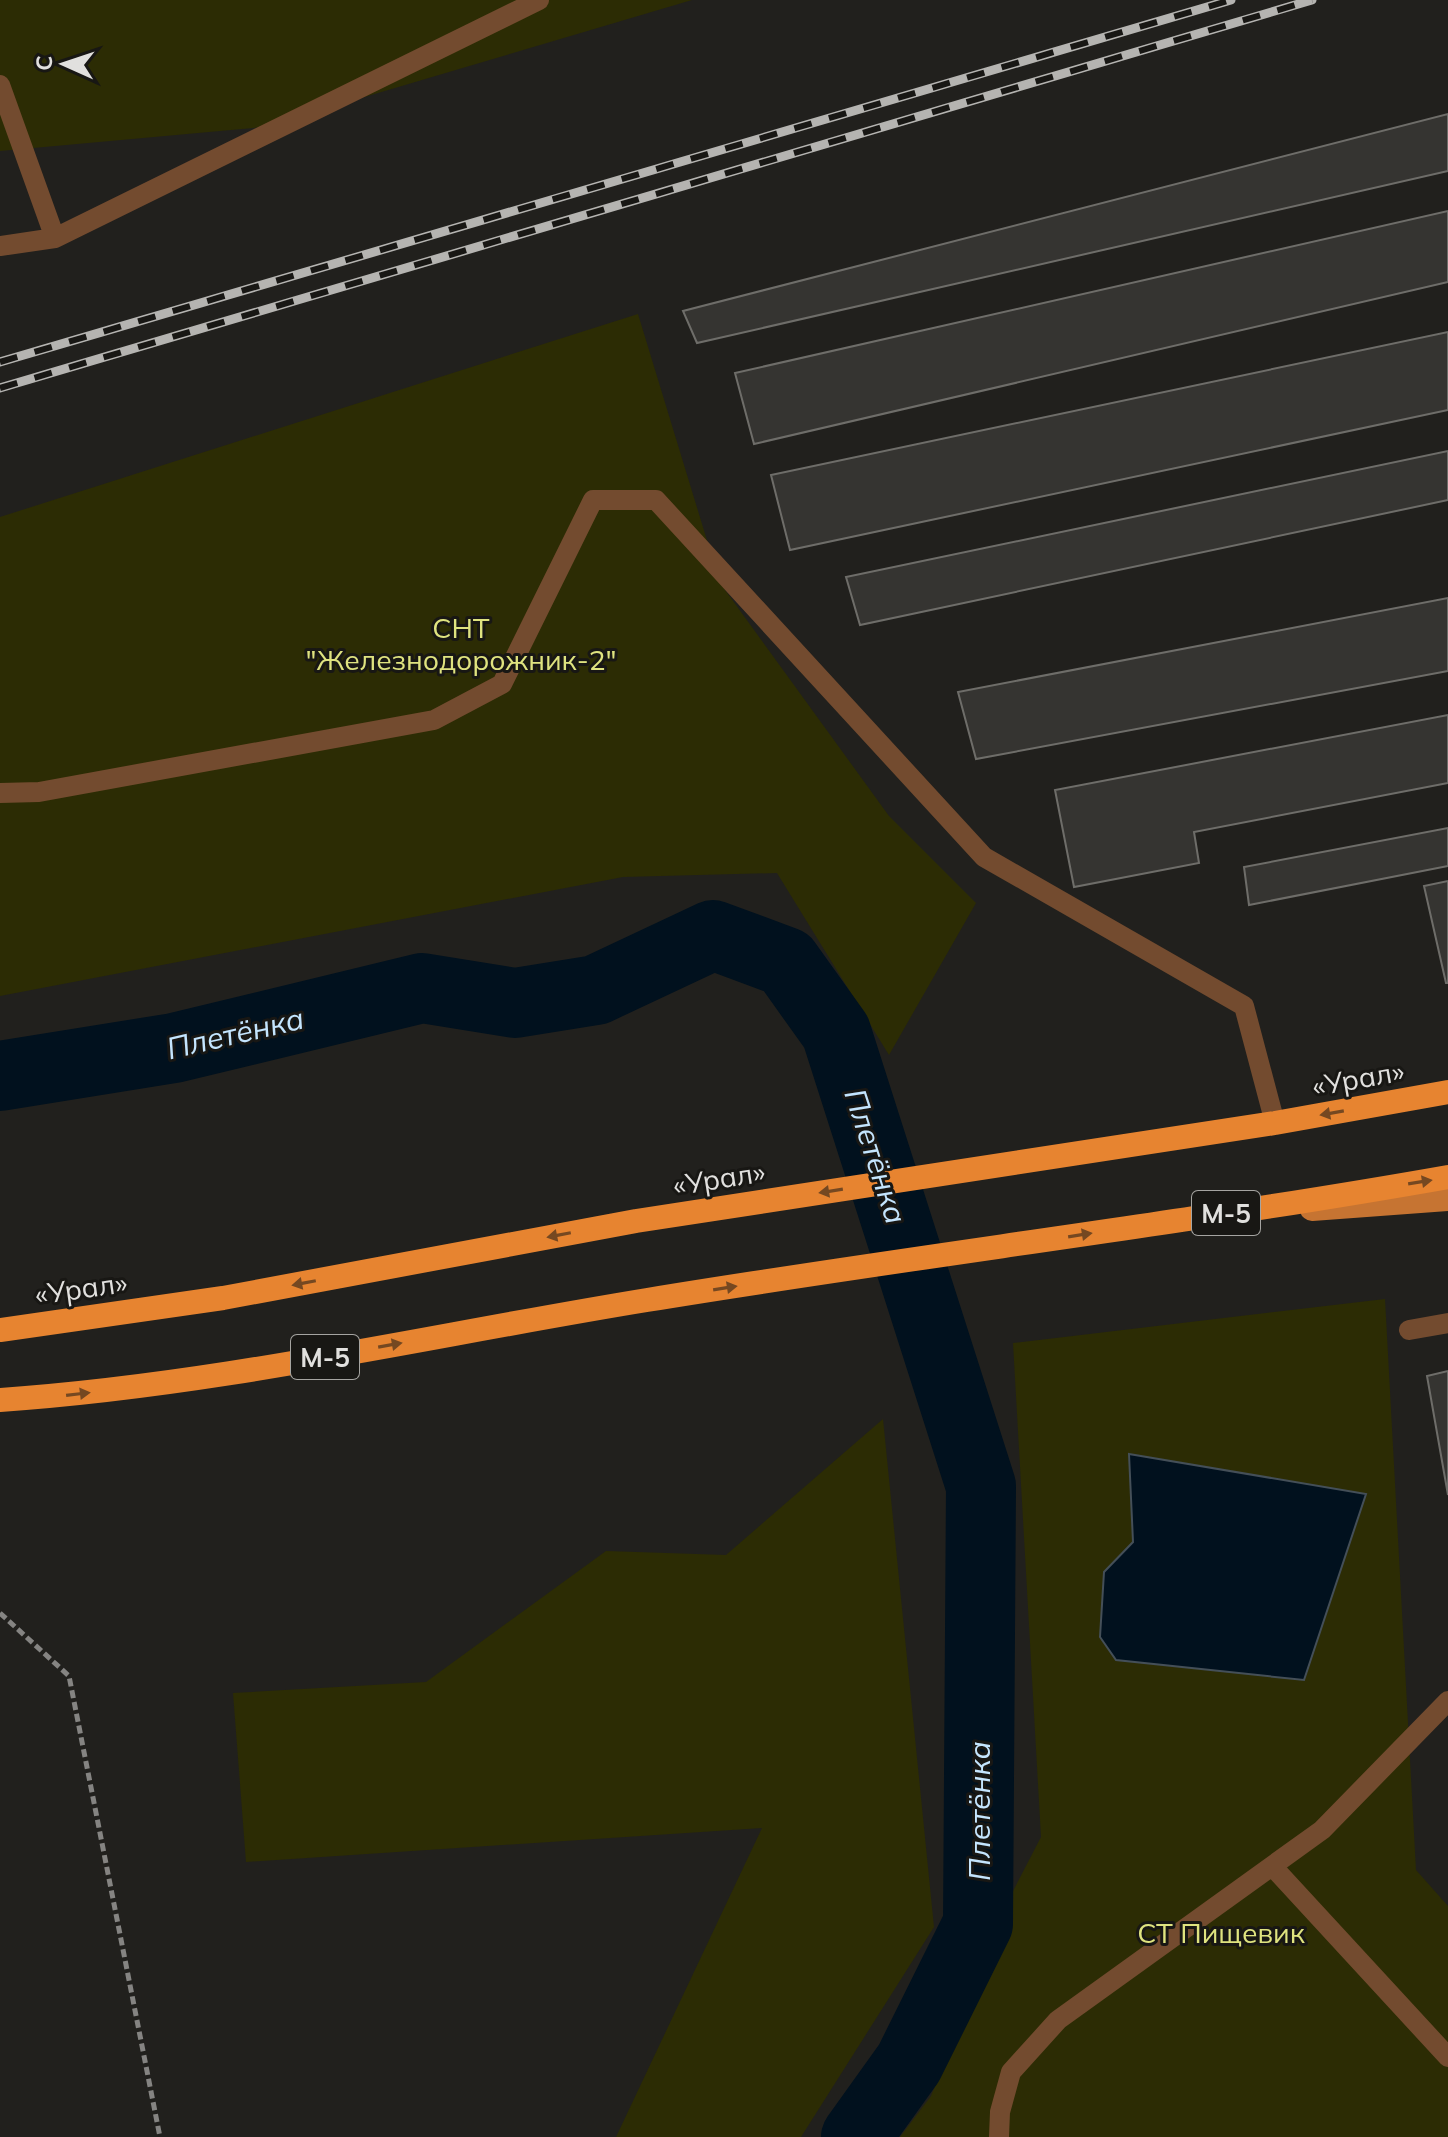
<svg xmlns="http://www.w3.org/2000/svg" width="1448" height="2137" font-family="Mulish,sans-serif">
<style>
.green{fill:#2c2c04}
.water{fill:#01111e;stroke:#444f58;stroke-width:2}
.lines{fill:none;stroke-linecap:round;stroke-linejoin:round}
.river{stroke:#01111e;stroke-width:70}
.building{fill:#353431;stroke:#6e6d69;stroke-width:2}
.path{stroke:#858482;stroke-width:5;stroke-dasharray:8 4;stroke-linecap:butt}
.lane{stroke:#734b2f;stroke-width:20}
.primary{stroke:#c67432;stroke-width:24}
.highway{stroke:#e78430;stroke-width:24}
.rail-casing{stroke:#b5b4b1;stroke-width:9}
.rail{stroke:#181714;stroke-width:6;stroke-dasharray:18;stroke-linecap:butt}
.oneway{fill:#754821}
.labels{text-anchor:middle;dominant-baseline:central;stroke-width:6;stroke-linejoin:round;paint-order:stroke}
.shield{fill:#181714;stroke:#a5a4a1;stroke-width:2}
.shield-label{font-size:26px;font-weight:bold;fill:#e1e0de}
.park-label{font-size:28px;fill:#dfe37f;stroke:#181714}
.street-label{font-size:28px;fill:#e1e0de;stroke:#181714}
.water-label{font-size:30px;font-style:italic;fill:#c4e5fe;stroke:#181714}
</style>
<rect width="100%" height="100%" fill="#21201d"/>
<path class="green" d="M0,0H692L263,127L0,151Z
M638,314L720,583L889,816L976,903L889,1055L777,873L623,877L0,996V517Z
M1385,1299L1416,1870L1448,1906V2137H900L931,2096L1012,1893L1041,1837L1013,1343Z
M883,1419L934,1927L801,2137H616L762,1828L246,1862L233,1693L426,1682L606,1551L726,1555Z"/>
<path class="water" d="M1129,1454L1366,1494L1304,1680L1116,1660L1100,1637L1104,1572L1133,1542Z"/>
<g class="lines">
<path class="river" d="M0,1076L174,1048L422,988L515,1003L596,990L713,935L786,962L836,1032L981,1486L978,1924L909,2063L856,2137"/>
</g>
<path class="building" d="M1448,114V171L697,343L683,311Z
M1448,211V282L754,444L735,373Z
M1448,332V410L790,550L771,475Z
M1448,451V500L860,625L846,577Z
M1448,598V671L976,759L958,692Z
M1448,715V783L1194,832L1199,863L1074,887L1055,790Z
M1448,828V866L1249,905L1244,867Z
M1448,881V983H1446L1424,886Z
M1448,1371V1495L1427,1376Z"/>
<g class="lines">
<path class="path" d="M0,1613L69,1676L160,2137"/>
<path class="lane" d="M0,85L55,238
M0,246L55,238L539,0
M0,793L39,792L434,720L502,684L593,500H656L984,857L1244,1006L1275,1123
M1409,1330L1448,1323
M1272,1866L1448,2057
M999,2137L1000,2112L1011,2072L1058,2020L1322,1830L1448,1701"/>
<path class="primary" d="M1312,1209L1448,1199"/>
<path class="highway" d="M0,1330L223,1298L636,1221L1275,1123L1448,1092
M0,1400C218,1385 432,1335 647,1300C914,1256 1182,1224 1448,1177"/>
<defs>
<path id="rail" d="M0,362L1231,0
M0,388L1312,0"/>
</defs>
<use href="#rail" class="rail-casing"/>
<use href="#rail" class="rail"/>
</g>
<defs><path id="oneway-solid" d="M-6-.8H1V-3.2L6.5 0L1 3.2V.8H-6Z" transform="scale(2)"/></defs>
<g class="oneway">
<use href="#oneway-solid" transform="translate(1332 1113) rotate(170)"/>
<use href="#oneway-solid" transform="translate(1420 1182) rotate(-9)"/>
<use href="#oneway-solid" transform="translate(831 1191) rotate(171)"/>
<use href="#oneway-solid" transform="translate(559 1235) rotate(169)"/>
<use href="#oneway-solid" transform="translate(1080 1235) rotate(-9)"/>
<use href="#oneway-solid" transform="translate(304 1283) rotate(169)"/>
<use href="#oneway-solid" transform="translate(725 1288) rotate(-9)"/>
<use href="#oneway-solid" transform="translate(390 1345) rotate(-10)"/>
<use href="#oneway-solid" transform="translate(78 1394) rotate(-7)"/>
</g>
<g class="labels">
<g class="shield">
<rect x="1192" y="1191" width="68" height="44" rx="6"/>
<rect x="291" y="1335" width="68" height="44" rx="6"/>
</g>
<g class="shield-label">
<text x="1226" y="1213">М-5</text>
<text x="325" y="1357">М-5</text>
</g>
<g class="park-label">
<text x="461" y="627">СНТ<tspan x="461" dy="32">"Железнодорожник-2"</tspan></text>
<text x="1221" y="1932">СТ Пищевик</text>
</g>
<g class="street-label">
<text transform="translate(1358 1078) rotate(-10)">«Урал»</text>
<text transform="translate(719 1178) rotate(-9)">«Урал»</text>
<text transform="translate(81 1288) rotate(-8)">«Урал»</text>
</g>
<g class="water-label">
<text transform="translate(235 1033) rotate(-13)">Плетёнка</text>
<text transform="translate(876 1156) rotate(72)">Плетёнка</text>
<text transform="translate(979 1811) rotate(-90)">Плетёнка</text>
</g>
</g>
<g transform="translate(64 64) rotate(273)" stroke="#181714" stroke-width="6" paint-order="stroke">
<path d="M0-6L14 30L0 20L-14 30Z" fill="#e1e0de"/>
<text y="-12" font-size="22" font-weight="bold" text-anchor="middle" fill="#e1e0de">С</text>
</g>
</svg>
